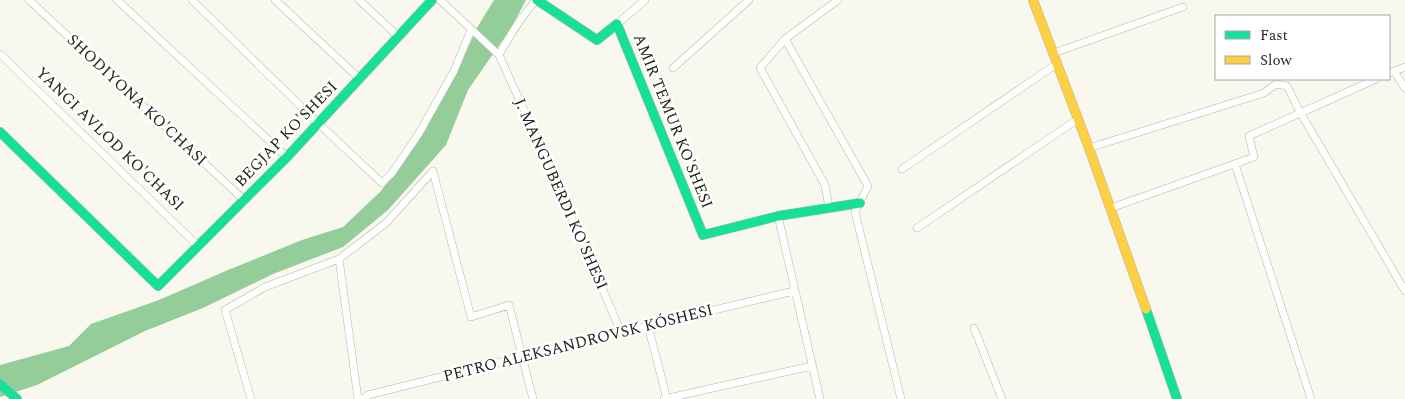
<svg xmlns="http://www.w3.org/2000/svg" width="1405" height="399" font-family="Spectral,serif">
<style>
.water{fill:#95cd9a}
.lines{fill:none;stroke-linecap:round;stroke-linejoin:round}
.street-casing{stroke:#b4b5ad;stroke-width:8}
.fast-casing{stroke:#b4b5ad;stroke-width:10}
.slow-casing{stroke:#b4b5ad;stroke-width:10}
.street{stroke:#fefefc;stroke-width:7}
.fast{stroke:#16e098;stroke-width:9}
.slow{stroke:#ffcf43;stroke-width:9}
.labels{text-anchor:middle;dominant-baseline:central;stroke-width:5;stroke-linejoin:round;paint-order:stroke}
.street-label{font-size:16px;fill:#23241d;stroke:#fff}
</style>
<rect width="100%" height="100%" fill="#f8f8ee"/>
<path class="water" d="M494,0H526L511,28L468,90L446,145L388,210L343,247L273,274L203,308L145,331L37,385L0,397V365L69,346L91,324L159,300L228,270L302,240L343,227L381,191L425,131L433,112L456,74L478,26Z"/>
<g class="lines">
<defs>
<path id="street" d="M29,0L244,200
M117,0L287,157
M192,0L318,123L382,183L392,173L418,135L454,71L471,30
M275,0L360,79
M359,0L399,37
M440,0L499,55L552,172L621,332
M617,24L645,0
M785,39L868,186L855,212L901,399
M1054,53L1183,7
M0,54L198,246
M499,55C510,35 521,17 536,0
M673,68L749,0
M1394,71L1405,88
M1389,73L1405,67
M1089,148L1264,93L1276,84L1287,86L1300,112L1405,291
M1235,164L1311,399
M902,169L1058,63
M433,171L471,317L509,305L533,399
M829,208L825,185L760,68L785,39L838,0
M1111,208L1254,157L1249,136L1376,79
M778,216L820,399
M917,228L1078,119
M339,259L358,399
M648,326L667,399
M974,328L1002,399
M251,399L225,310L265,287L339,259L386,223L433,171
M363,399L368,395L621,332L794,291
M664,399L812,366"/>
<path id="fast" d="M537,0L597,40L617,24L703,235L778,216L860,203
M0,132L158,286L287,157L432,0
M1146,309L1177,399
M0,384L17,399"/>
<path id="slow" d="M1033,0L1089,148L1146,309"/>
</defs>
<use href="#street" class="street-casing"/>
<use href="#fast" class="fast-casing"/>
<use href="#slow" class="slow-casing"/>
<use href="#street" class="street"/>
<use href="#fast" class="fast"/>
<use href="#slow" class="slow"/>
</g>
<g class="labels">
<g class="street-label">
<text transform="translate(137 100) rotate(43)">SHODIYONA KO'CHASI</text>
<text transform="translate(673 121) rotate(68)">AMIR TEMUR KO'SHESI</text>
<text transform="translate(286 134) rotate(-46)">BEGJAP KO'SHESI</text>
<text transform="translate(110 139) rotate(44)">YANGI AVLOD KO'CHASI</text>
<text transform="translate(561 194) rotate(66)">J. MANGUBERDI KO'SHESI</text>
<text transform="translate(578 343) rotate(-14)">PETRO ALEKSANDROVSK KÓSHESI</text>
</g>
</g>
<rect x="1215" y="15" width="175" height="65" fill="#ffffff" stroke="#a7a7a5"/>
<rect x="1225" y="31" width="25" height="8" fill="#16e098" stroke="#a7a7a5"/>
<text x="1260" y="40" font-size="15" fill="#23241d">Fast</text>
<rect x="1225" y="56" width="25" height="8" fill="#ffcf43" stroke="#a7a7a5"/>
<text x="1260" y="65" font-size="15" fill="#23241d">Slow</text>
</svg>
